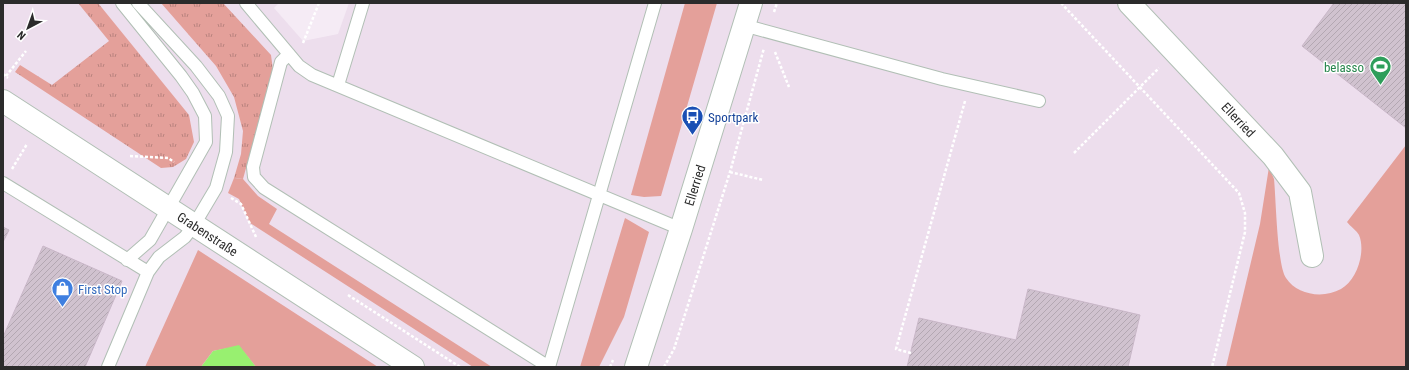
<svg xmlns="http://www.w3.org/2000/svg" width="1409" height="370" font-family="'Roboto Condensed',sans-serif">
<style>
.grass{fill:#e4a09a}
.park{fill:url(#park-tufts)}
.plaza{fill:#f5ebf5}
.water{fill:#98f070}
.building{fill:url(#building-hatch);stroke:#c9b7c8}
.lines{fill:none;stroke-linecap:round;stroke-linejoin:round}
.lane-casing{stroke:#b1bfb5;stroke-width:14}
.street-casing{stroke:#b1bfb5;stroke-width:24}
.path{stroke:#fff;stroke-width:2.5;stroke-dasharray:3 2;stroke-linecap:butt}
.lane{stroke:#fff;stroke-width:12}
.street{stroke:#fff;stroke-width:22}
.labels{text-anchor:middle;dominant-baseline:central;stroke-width:3;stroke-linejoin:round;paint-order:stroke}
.leisure-label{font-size:13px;fill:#27864d;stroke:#fff;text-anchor:end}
.transit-label{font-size:13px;fill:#164399;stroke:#fff;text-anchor:start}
.street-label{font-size:13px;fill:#2b2b2b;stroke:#fff}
.shop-label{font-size:13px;fill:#366cbe;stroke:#fff;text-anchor:start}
</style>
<defs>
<pattern id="park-tufts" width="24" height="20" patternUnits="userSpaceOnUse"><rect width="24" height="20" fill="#e4a09a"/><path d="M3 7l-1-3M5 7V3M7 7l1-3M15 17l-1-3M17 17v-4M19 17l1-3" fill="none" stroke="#b9837e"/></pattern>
<pattern id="building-hatch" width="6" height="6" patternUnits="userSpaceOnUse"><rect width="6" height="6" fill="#d0c2cf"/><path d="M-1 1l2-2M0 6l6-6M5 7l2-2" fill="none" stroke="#b3a7b2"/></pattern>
</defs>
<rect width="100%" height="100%" fill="#eddeed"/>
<path class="grass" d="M685,3H717L661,196L644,197L631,195Z
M1406,145V367H1226L1260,224L1269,167L1274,179C1276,198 1277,265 1286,278C1297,295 1323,299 1341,289C1357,280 1366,252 1359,235C1357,231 1350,226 1347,222Z
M234,178L243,179L258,196L277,209L269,224L492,367H473L250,223L239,199L228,193Z
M625,218L649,232L624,317L599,367H580Z
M198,250L378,367H256L239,346L213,351L201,367H145Z"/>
<path class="park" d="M78,3H98L189,115L194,142L186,159L173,167L161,168L15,72L20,65L52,85L109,41Z
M161,3H223L271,55L273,70L243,179L234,178L241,154L243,131L234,97L216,66Z"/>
<path class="plaza" d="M279,3H349L338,34L303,41L274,8Z"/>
<path class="water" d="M239,345L256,367H201L213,351Z"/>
<path class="building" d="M1334,3H1406V128L1302,46Z
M3,227L9,230L3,242Z
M43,246L122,281L85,367H3V337Z
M1028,289L1140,315L1128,367H907L919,318L1016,340Z"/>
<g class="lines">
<defs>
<path id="lane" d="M122,3L181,76L193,93L205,116L206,142L150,240L127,260
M246,3L299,66L312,75L681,229
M743,25L942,79L1039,101
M289,54L281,62L253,167L254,177L264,188L549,367L655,3
M338,85L363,3
M3,183L148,272
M108,367L148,272L159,257L185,237L194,225L216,188L226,152L228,116L219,96L196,66L138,3"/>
<g id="street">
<path id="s1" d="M1129,3L1273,156L1300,192L1312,256"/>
<path id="s2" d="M3,101L413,367"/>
<path id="s3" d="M636,367L681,229L751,3"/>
</g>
</defs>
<use href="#lane" class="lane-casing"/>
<use href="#street" class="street-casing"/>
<path class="path" d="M1061,3L1239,193L1245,213V232L1212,367
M774,12L777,3
M303,43L319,3
M775,52L789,87
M3,74L8,78
M6,76L26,51
M1074,153L1159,68
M130,156L168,158L174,162
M12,169L27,144
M730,172L763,180
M231,198L241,204L256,237
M348,295L460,367
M911,353L896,349L965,101
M610,367L613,360
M664,367L674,349L730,172L764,48"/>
<use href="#lane" class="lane"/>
<use href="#street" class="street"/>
</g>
<defs>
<symbol id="stadium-pin" viewBox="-11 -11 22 30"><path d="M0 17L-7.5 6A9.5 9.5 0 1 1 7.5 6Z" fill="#2e9e5b" stroke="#fff"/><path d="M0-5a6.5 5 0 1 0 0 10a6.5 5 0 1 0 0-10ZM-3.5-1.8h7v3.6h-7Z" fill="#fff"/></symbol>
<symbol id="bus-pin" viewBox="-11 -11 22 30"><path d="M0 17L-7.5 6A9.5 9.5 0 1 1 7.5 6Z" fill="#1a4fb4" stroke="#fff"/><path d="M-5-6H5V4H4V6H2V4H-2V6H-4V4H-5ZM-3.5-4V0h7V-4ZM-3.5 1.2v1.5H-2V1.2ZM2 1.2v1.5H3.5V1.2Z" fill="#fff"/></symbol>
<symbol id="shop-pin" viewBox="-11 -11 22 30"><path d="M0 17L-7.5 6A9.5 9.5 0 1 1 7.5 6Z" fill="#3f7fe0" stroke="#fff"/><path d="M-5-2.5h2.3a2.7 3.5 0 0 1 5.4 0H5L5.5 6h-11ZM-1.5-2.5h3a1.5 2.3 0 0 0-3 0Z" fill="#fff"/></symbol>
</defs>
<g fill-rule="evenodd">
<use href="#stadium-pin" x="1368" y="54" width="25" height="34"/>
<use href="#bus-pin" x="680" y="104" width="25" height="34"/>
<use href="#shop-pin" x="50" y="276" width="25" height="34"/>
</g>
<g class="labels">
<g class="leisure-label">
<text x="1364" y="67">belasso</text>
</g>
<g class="transit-label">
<text x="708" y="117">Sportpark</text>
</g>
<g class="street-label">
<text stroke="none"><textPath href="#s1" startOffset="160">Ellerried</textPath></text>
<text stroke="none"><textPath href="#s3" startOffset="191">Ellerried</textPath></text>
<text stroke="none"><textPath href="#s2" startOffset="244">Grabenstraße</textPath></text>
</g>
<g class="shop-label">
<text x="78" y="289">First Stop</text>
</g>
</g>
<rect width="1409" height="370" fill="none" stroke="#2b2b2b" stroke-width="8"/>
<g transform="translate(28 28) rotate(221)" stroke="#ffffff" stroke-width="3" paint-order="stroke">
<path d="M0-3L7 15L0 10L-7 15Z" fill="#2b2b2b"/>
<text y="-6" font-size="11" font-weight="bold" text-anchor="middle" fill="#2b2b2b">N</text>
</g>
</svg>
